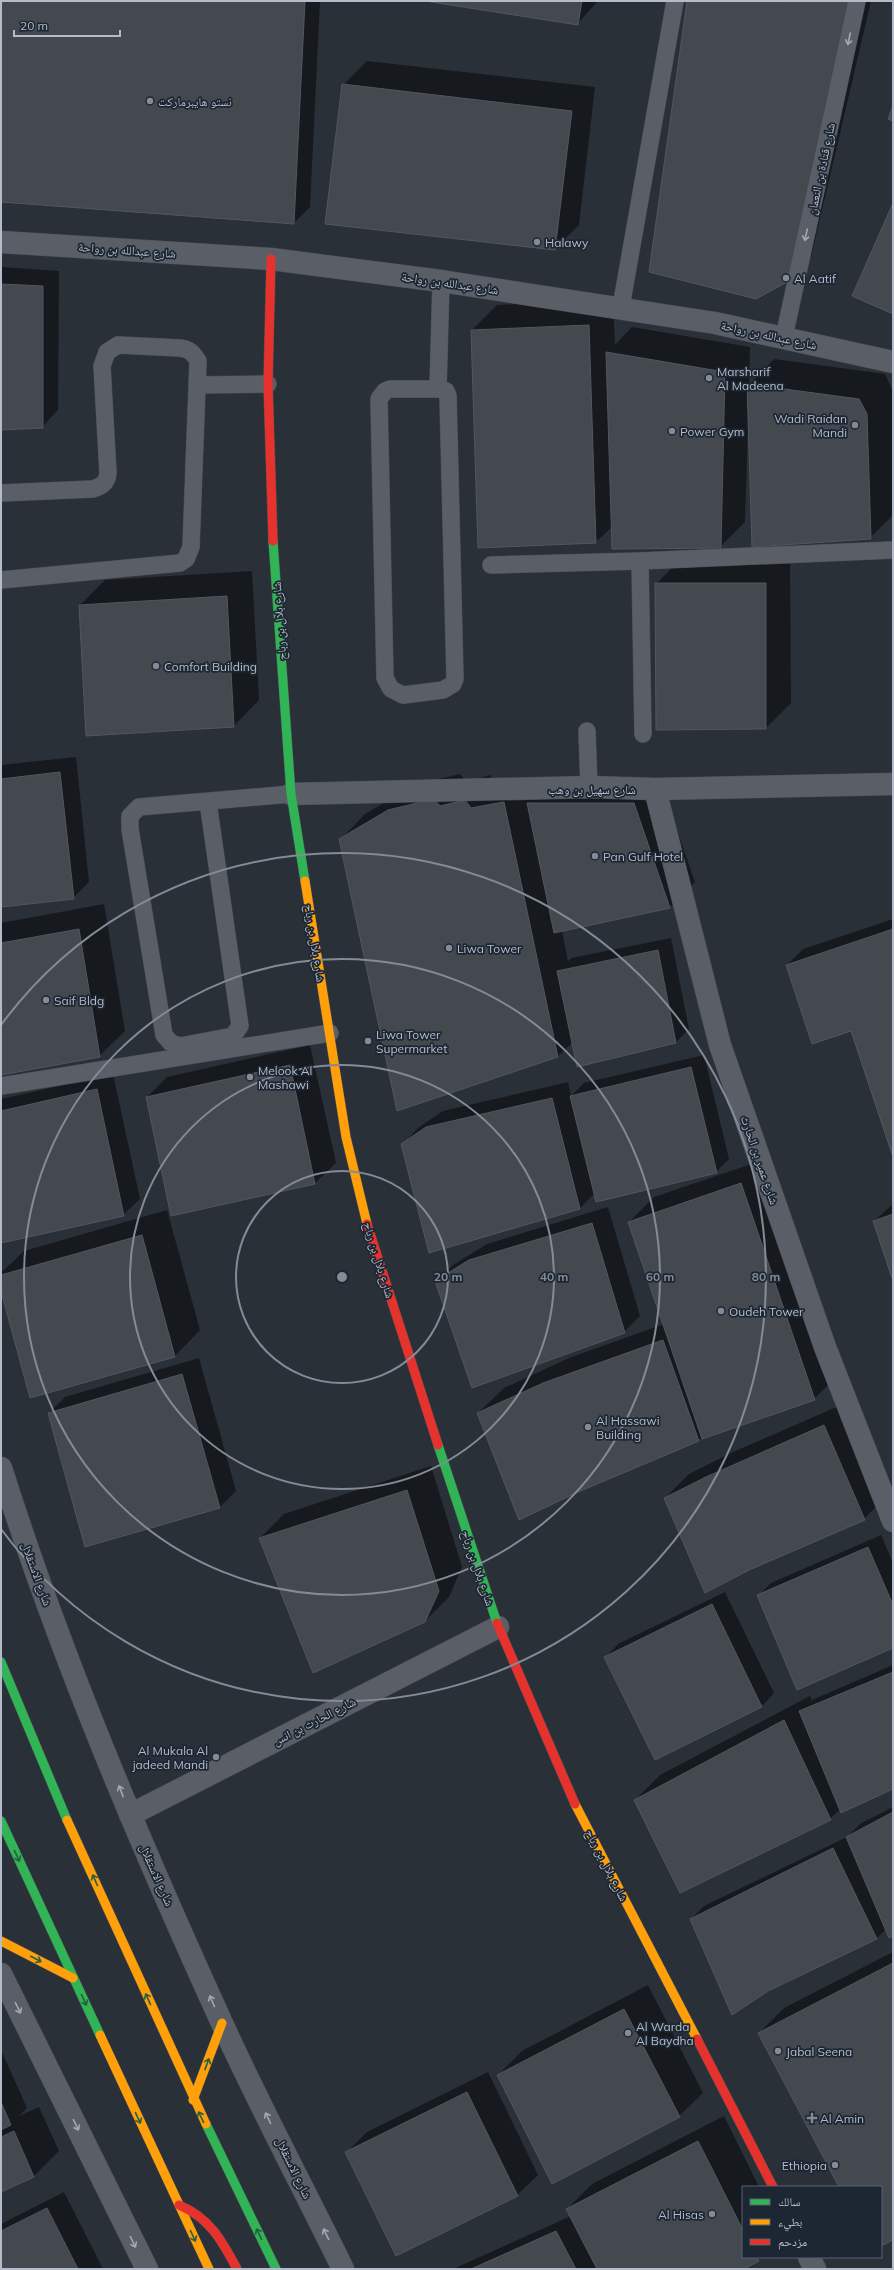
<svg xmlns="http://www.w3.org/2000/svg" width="894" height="2270" font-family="Mulish,'Noto Naskh Arabic',sans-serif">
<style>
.shadow{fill:#0007}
.building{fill:#444950;stroke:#52575f}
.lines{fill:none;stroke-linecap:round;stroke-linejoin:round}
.lane-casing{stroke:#484c53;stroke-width:18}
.street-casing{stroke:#484c53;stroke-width:23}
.fast-casing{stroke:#484c53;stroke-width:10}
.slow-casing{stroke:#484c53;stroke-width:10}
.jam-casing{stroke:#484c53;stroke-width:10}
.lane{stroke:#5a5e66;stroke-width:17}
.street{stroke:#5a5e66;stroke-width:22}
.fast{stroke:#30b455;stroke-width:9}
.slow{stroke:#ff9f0a;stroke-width:9}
.jam{stroke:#e5322d;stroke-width:9}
.oneway{stroke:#a2a9b5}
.oneway2{stroke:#255f41}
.ring{fill:none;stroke:#848b96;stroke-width:2}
.poi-dot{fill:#848b96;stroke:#1d2633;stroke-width:1.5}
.labels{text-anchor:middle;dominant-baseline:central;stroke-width:3.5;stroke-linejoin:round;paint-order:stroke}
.poi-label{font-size:12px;fill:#b4bcc9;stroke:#1d2633;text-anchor:start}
.street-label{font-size:12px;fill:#b4bcc9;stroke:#1d2633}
.centre{fill:#848b96;stroke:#1d2633;stroke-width:2}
.ring-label{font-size:12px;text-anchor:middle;font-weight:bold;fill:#848b96;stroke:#1d2633;stroke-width:3.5;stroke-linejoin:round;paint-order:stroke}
</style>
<rect width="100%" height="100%" fill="#2a3038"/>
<path class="shadow" d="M1,1H320L310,207L294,223L1,201Z
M431,1H598L577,24Z
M688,1H871L811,257L787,281L650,271Z
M367,61L595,87L579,225L555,249L343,85Z
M1,267L59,271L58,410L42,427L1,429Z
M613,300L615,345L632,327L750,347L749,385L774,359L885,374L892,389L893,515L870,538L748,422L745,522L720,547L613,526L596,542L479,547L472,330L497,305Z
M790,558L791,703L766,728L656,584L681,559Z
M252,571L259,700L234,726L80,605L105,580Z
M76,757L89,882L73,898L1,906V765Z
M460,774L466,782L490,775L496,784L529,777L533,798L659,778L695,882L670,907L562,931L568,961L571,958L671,938L689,1029L676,1042L578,1066L573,1042L558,1056L397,1110L340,840L365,814L414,785Z
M104,904L125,1031L99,1056L1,1074V923Z
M893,919V1154L852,1030L787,965L803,949Z
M310,1045L336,1163L315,1183L172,1215L147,1097L167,1077Z
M704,1055L729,1159L716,1172L595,1193L580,1208L430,1252L402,1145L418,1128L443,1111L568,1082L571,1096L584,1083Z
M113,1074L140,1199L123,1215L1,1242V1099Z
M766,1159L839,1374L814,1399L702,1437L699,1440L478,1413L504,1388L569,1358L664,1324L629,1222L654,1197Z
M893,1204V1278L874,1221Z
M608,1207L640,1316L624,1332L436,1281L453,1265L487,1244Z
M167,1210L200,1330L175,1356L1,1288V1273L24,1251Z
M199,1358L236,1491L220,1507L49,1413L65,1397Z
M848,1402L888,1495L864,1519L665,1498L689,1474L731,1453Z
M431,1466L462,1567L449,1597L424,1622L260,1538L284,1514Z
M881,1535L893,1563V1647L758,1596L771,1583Z
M725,1592L774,1693L762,1706L606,1657L618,1644Z
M893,1665V1788L840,1809L830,1819L635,1800L660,1775L810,1696L812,1700Z
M893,1807V1935L886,1929L876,1939L767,1990L691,1919L704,1906L847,1837L860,1824Z
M893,1952V2238L881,2245V2187H840L759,2033L784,2008Z
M648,1985L703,2093L679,2116L498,2075L522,2051Z
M1,2050L27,2108L19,2116L39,2107L59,2151L34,2176L1,2191Z
M488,2072L538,2175L517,2195L347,2152L367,2132Z
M724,2116L759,2187H743V2257H762L758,2260L742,2269H453L571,2216L567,2209L592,2184Z
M64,2192L103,2269H1V2224Z"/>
<path class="building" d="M1,1H305L294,224L1,202Z
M425,1H582L578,25Z
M687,1L853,2L787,282L756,299L649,272Z
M342,84L572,111L555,250L325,224Z
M893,106V121L888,119Z
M893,203V314L852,296Z
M1,284L43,286V428L1,430Z
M589,325L596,543L478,548L471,330Z
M606,352L725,372L721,548L612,549Z
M747,384L859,399L867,414L871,539L752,547Z
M655,583H766V729L656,730Z
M227,596L234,727L86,736L79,605Z
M60,772L74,899L1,907V779Z
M434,799L440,806L465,800L471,808L504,802L558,1057L397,1111L339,839L388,810Z
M527,803H634L670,908L554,933Z
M79,929L100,1057L1,1075V943Z
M893,929V1157L851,1031L812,1044L786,965Z
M658,950L676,1043L577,1067L557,971Z
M290,1065L315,1184L171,1216L146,1097Z
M691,1067L717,1173L596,1202L570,1096Z
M97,1089L124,1216L1,1243V1111Z
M552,1098L580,1209L429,1253L401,1144L426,1127Z
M741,1183L815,1400L702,1439L628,1222Z
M893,1214V1281L873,1221Z
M592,1223L625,1333L472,1388L435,1281L469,1260Z
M142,1235L175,1357L30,1398L1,1291V1275Z
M663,1340L699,1441L578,1492L519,1520L477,1413L543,1383Z
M182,1374L220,1508L85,1547L48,1413Z
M824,1425L865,1520L749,1570L705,1593L664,1498L706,1477Z
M407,1490L439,1591L425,1622L313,1673L259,1538Z
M868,1547L893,1605V1648L797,1690L757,1595Z
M712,1604L762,1707L655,1760L604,1657Z
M893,1672V1789L841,1813L799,1711Z
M784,1720L831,1820L680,1893L634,1800Z
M893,1812V1936L889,1938L846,1837Z
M833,1848L877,1939L768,1991L732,2015L690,1919Z
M893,1963V2240L881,2246V2187H839L758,2033Z
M624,2009L680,2117L552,2184L497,2075Z
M467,2092L518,2196L396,2256L345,2152Z
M1,2102L11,2125L1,2130Z
M14,2131L34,2177L1,2192V2137Z
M698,2141L743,2230V2257H757L759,2261L744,2269H597L566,2209Z
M47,2208L78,2269H1V2231Z
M556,2231L576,2269H471Z"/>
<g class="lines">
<defs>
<path id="lane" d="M621,307L675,1
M784,337L857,1
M197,385L268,384
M390,389H441L446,391L448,396L455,679L453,684L443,690L403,695L391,689L385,678L379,399L385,391Z
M438,389L441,281
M1,493L93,489C102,486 107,483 108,473L102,366L107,352L118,345L180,348C190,349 193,353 198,361L191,547L186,559L180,563L1,580
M640,561L643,734
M491,565L640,561L893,550
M587,731L589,787
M208,802L240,1026L233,1036L180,1046L171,1043L164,1035L130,829V816L139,807L291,794
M1,1086L330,1033"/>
<path id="street" d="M1,242L271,259L441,281L715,323L893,362
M655,789L720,1045L825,1347L893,1521
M291,794L589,787L655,789L893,784
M1,1468C61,1657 139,1841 221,2021C259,2105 303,2187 343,2269
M130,1815L498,1627
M1,1974L147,2269
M809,2257L815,2269"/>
<path id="fast" d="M273,541L291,794L305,881
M438,1445L497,1623
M1,1662L67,1820
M1,1821L100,2035
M206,2124L276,2269"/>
<path id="slow" d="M305,881L346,1137L367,1224
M575,1804L697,2039
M67,1820L206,2124
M1,1941L73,1978
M100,2035L209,2269
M193,2100L222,2023"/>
<path id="jam" d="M271,259L268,384L273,541
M367,1224L438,1445
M497,1623L575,1804
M697,2039L773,2187
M179,2205C210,2218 222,2241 237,2269"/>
</defs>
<use href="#lane" class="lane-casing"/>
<use href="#street" class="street-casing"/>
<use href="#fast" class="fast-casing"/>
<use href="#slow" class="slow-casing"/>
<use href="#jam" class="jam-casing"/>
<use href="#lane" class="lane"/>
<use href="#street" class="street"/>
<use href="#fast" class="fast"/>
<use href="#slow" class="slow"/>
<use href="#jam" class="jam"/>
</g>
<defs><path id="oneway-shaft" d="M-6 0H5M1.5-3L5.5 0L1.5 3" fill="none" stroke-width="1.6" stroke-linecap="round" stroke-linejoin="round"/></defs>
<g class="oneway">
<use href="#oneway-shaft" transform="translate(849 39) rotate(102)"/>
<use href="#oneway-shaft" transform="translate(806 235) rotate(102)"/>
<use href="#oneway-shaft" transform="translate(121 1791) rotate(-111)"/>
<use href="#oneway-shaft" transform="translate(212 2001) rotate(-114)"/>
<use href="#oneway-shaft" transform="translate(18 2008) rotate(64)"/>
<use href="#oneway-shaft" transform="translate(268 2118) rotate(-116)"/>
<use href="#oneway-shaft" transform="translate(76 2125) rotate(64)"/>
<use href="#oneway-shaft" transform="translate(326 2234) rotate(-116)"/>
<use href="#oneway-shaft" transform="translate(133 2242) rotate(64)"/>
</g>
<g class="oneway2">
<use href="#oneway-shaft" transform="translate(17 1856) rotate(65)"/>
<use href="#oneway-shaft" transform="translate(95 1880) rotate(-114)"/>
<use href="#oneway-shaft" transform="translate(36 1959) rotate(27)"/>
<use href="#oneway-shaft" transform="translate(148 1999) rotate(-114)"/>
<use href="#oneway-shaft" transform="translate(84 2000) rotate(65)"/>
<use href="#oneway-shaft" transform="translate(207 2064) rotate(-70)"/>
<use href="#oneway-shaft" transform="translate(201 2117) rotate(-116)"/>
<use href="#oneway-shaft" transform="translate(138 2118) rotate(65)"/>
<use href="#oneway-shaft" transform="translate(259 2234) rotate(-116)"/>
<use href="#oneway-shaft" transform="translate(193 2236) rotate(65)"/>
</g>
<g class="ring">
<circle cx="342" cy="1277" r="106"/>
<circle cx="342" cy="1277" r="212"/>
<circle cx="342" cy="1277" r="318"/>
<path d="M1 1025A424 424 0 1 1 1 1529"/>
</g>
<g class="poi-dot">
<circle cx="150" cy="101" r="4"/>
<circle cx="537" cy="242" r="4"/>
<circle cx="786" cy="278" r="4"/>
<circle cx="709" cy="378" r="4"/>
<circle cx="855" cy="425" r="4"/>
<circle cx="672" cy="431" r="4"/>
<circle cx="156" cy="666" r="4"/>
<circle cx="595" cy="856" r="4"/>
<circle cx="449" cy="948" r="4"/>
<circle cx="46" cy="1000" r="4"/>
<circle cx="368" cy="1041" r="4"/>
<circle cx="250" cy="1077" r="4"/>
<circle cx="721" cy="1311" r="4"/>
<circle cx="588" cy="1427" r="4"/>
<circle cx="216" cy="1757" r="4"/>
<circle cx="628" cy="2033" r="4"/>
<circle cx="778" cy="2051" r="4"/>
<path d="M810 2112h4v4h4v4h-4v4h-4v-4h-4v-4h4z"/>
<circle cx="835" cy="2165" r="4"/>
<circle cx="712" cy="2214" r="4"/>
</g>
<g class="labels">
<g class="poi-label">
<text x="158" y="101">نستو هايبرماركت</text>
<text x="545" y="242">Halawy</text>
<text x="794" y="278">Al Aatif</text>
<text x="717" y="371">Marsharif<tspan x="717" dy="14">Al Madeena</tspan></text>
<text x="847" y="418" text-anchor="end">Wadi Raidan<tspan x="847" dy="14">Mandi</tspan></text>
<text x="680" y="431">Power Gym</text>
<text x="164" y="666">Comfort Building</text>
<text x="603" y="856">Pan Gulf Hotel</text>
<text x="457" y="948">Liwa Tower</text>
<text x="54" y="1000">Saif Bldg</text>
<text x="376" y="1034">Liwa Tower<tspan x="376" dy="14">Supermarket</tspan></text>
<text x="258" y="1070">Melook Al<tspan x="258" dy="14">Mashawi</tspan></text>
<text x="729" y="1311">Oudeh Tower</text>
<text x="596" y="1420">Al Hassawi<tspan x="596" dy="14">Building</tspan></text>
<text x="208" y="1750" text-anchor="end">Al Mukala Al<tspan x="208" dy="14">jadeed Mandi</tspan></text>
<text x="636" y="2026">Al Warda<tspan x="636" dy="14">Al Baydha</tspan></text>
<text x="786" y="2051">Jabal Seena</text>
<text x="820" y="2118">Al Amin</text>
<text x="827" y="2165" text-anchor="end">Ethiopia</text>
<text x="704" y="2214" text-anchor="end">Al Hisas</text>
</g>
<g class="street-label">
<text transform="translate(821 169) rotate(-78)">شارع قتادة بن النعمان</text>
<text transform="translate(127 250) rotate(4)">شارع عبدالله بن رواحة</text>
<text transform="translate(450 283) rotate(8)">شارع عبدالله بن رواحة</text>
<text transform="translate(769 335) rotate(12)">شارع عبدالله بن رواحة</text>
<text transform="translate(279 621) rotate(-94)">شارع بلال بن رباح</text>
<text x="592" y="789">شارع سهيل بن وهب</text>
<text transform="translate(315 943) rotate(81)">شارع بلال بن رباح</text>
<text transform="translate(760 1160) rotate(71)">شارع عمير بن الحارث</text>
<text transform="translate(379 1260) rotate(73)">شارع بلال بن رباح</text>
<text transform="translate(478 1568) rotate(71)">شارع بلال بن رباح</text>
<text transform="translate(37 1574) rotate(70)">شارع الاستقلال</text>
<text transform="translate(314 1721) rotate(-27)">شارع الحارث بن انس</text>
<text transform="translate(607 1865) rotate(63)">شارع بلال بن رباح</text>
<text transform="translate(157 1875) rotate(66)">شارع الاستقلال</text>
<text transform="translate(294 2168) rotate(64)">شارع الاستقلال</text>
</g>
</g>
<circle cx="342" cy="1277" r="6" class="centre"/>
<g class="ring-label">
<text x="448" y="1281">20 m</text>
<text x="554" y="1281">40 m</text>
<text x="660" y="1281">60 m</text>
<text x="766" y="1281">80 m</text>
</g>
<rect width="894" height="2270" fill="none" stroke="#b4bcc9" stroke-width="4"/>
<rect x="742" y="2186" width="140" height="72" fill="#1d2633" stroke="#59626f"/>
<rect x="750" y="2199" width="20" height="6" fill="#30b455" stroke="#59626f"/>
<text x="778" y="2206" font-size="12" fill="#b4bcc9">سالك</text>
<rect x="750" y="2219" width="20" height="6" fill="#ff9f0a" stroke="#59626f"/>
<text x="778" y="2226" font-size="12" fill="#b4bcc9">بطيء</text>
<rect x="750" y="2239" width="20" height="6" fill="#e5322d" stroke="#59626f"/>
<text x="778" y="2246" font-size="12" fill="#b4bcc9">مزدحم</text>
<path d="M14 30v6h106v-6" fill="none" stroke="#b4bcc9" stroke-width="2"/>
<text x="20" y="30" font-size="12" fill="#b4bcc9" stroke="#1d2633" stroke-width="3" paint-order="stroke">20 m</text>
</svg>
